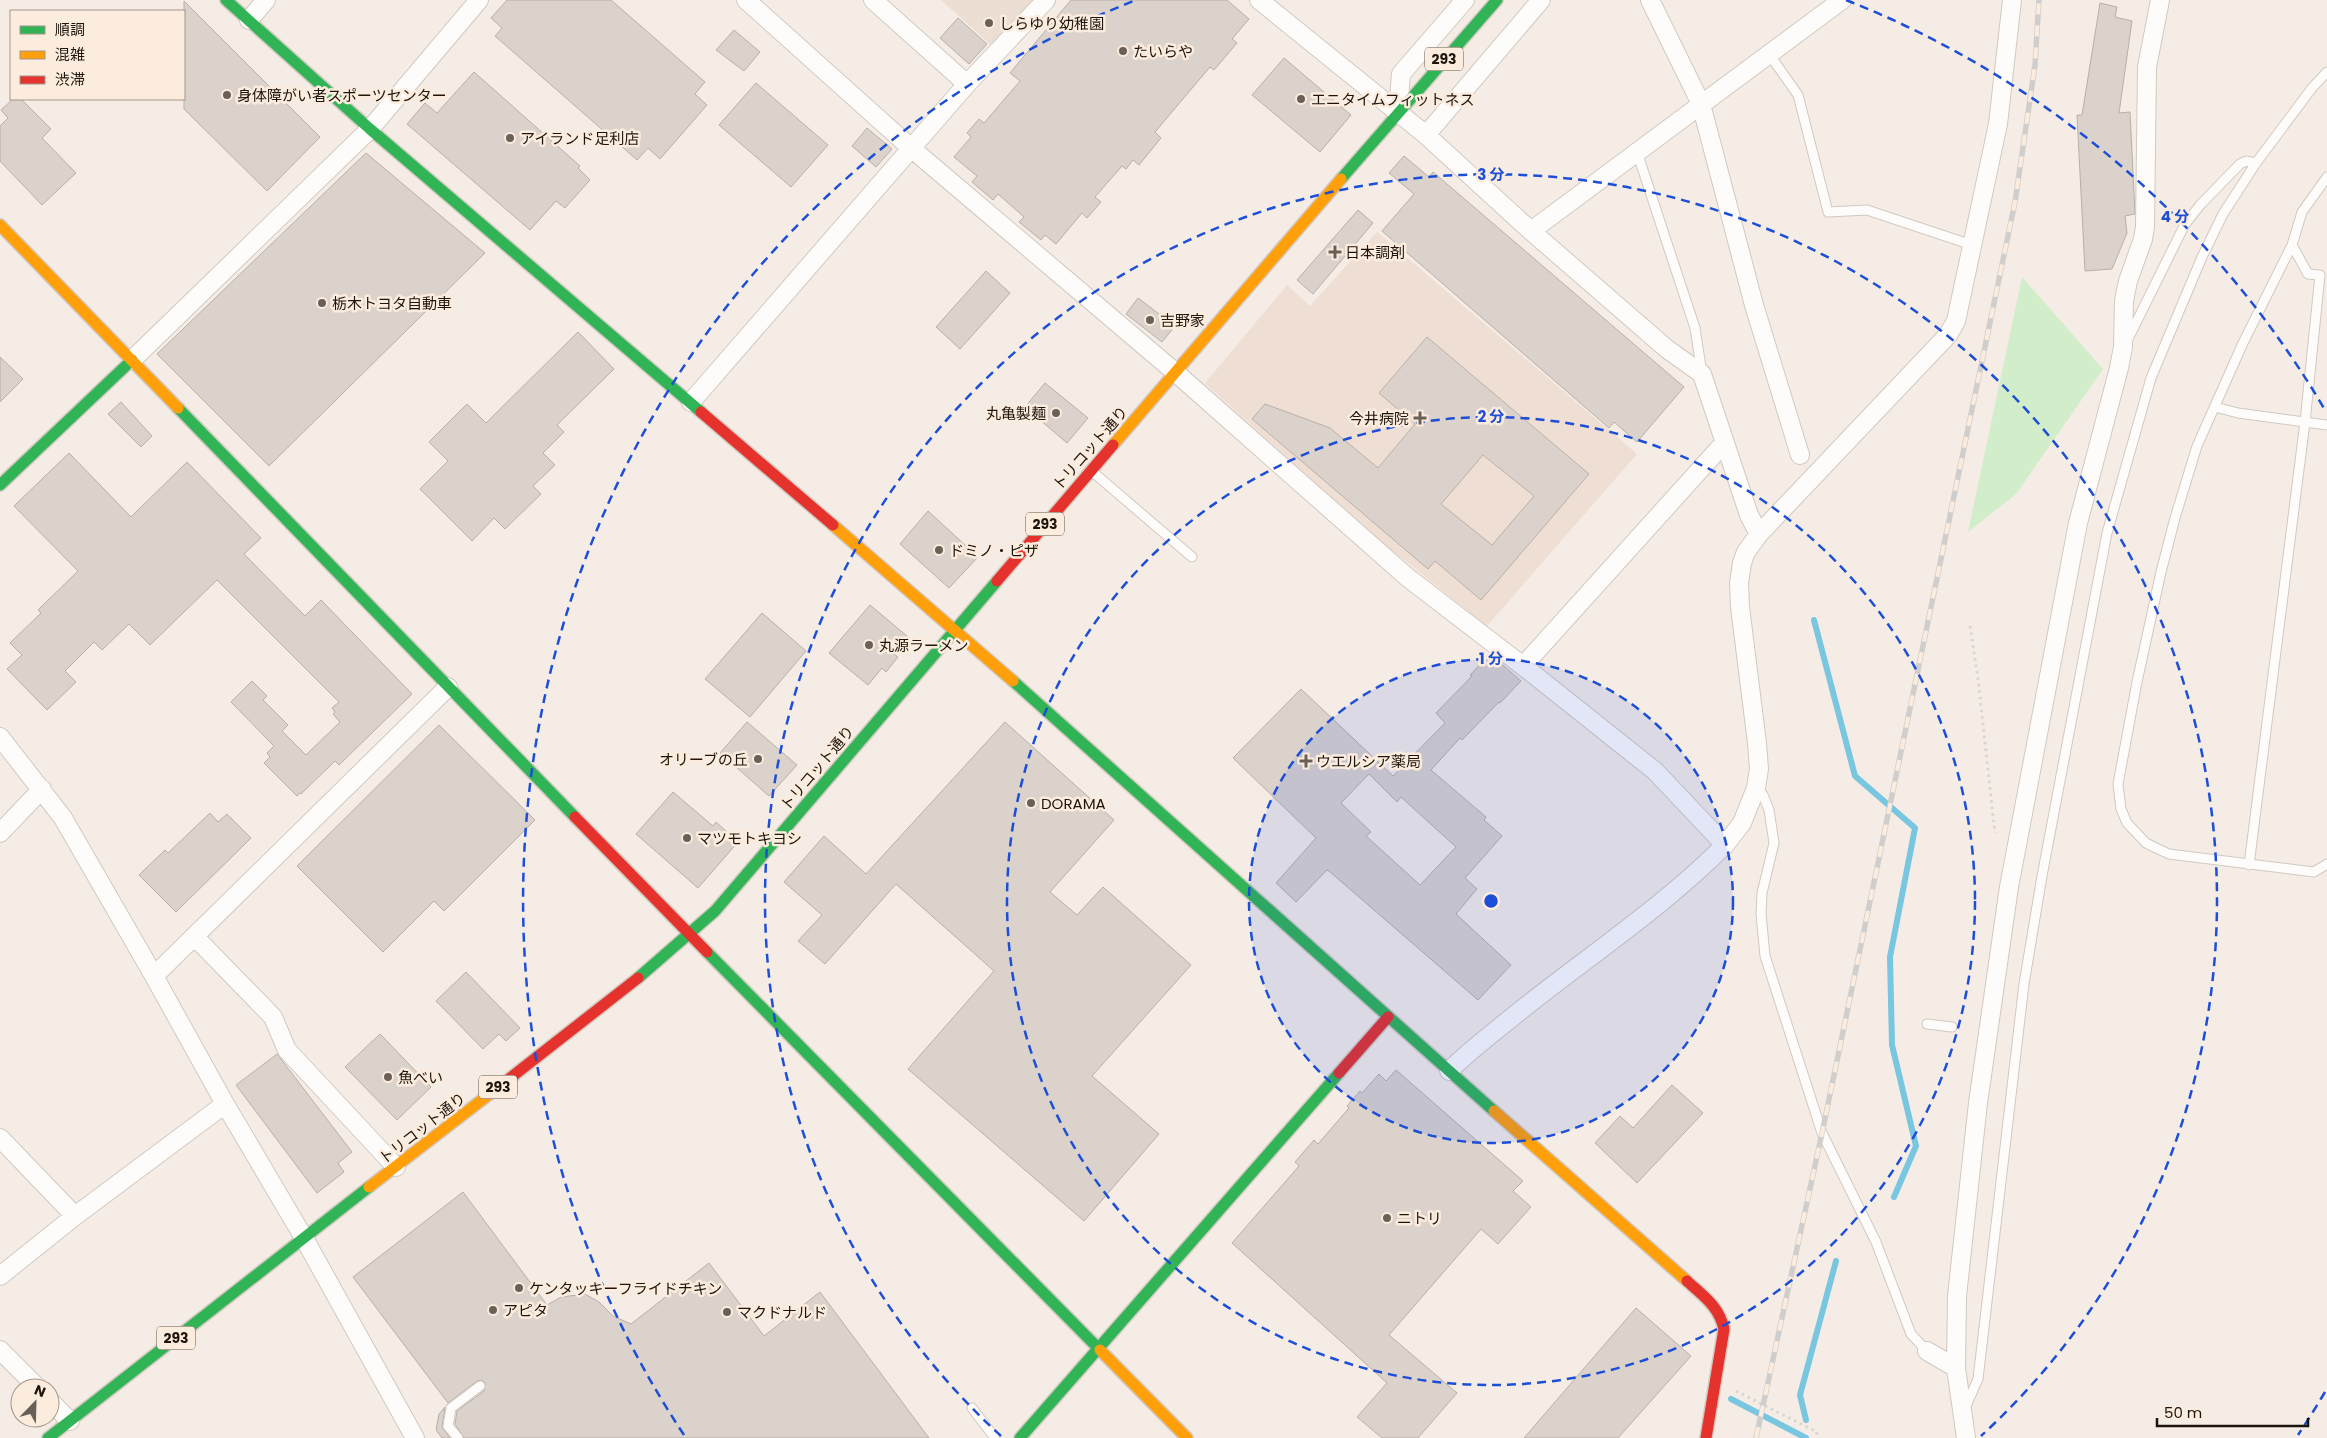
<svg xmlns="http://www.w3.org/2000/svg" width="2327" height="1438" font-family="Poppins,'Noto Sans JP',sans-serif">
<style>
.education{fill:#edded4}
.medical{fill:#eeded4}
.green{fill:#d1edc9}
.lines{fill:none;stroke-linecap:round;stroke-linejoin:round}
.stream{stroke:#78c6df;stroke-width:6}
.building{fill:#dbd3cb;stroke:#b8b0a8;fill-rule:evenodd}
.lane-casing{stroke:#d1c9c0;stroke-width:11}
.street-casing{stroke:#d1c9c0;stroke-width:20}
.fast-casing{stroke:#d1c9c0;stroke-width:14}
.slow-casing{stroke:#d1c9c0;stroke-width:14}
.jam-casing{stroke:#d1c9c0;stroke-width:14}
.path{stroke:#d8d5d2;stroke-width:3;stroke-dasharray:2.5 4;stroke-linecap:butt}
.lane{stroke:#fefcfb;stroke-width:9}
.street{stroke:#fefcfb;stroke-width:18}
.fast{stroke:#30b455;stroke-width:11}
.slow{stroke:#ff9f0a;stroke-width:11}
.jam{stroke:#e5322d;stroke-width:11}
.rail-casing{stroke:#d0cecc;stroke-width:5.5}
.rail{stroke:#fcecde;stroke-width:4;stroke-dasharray:11;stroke-linecap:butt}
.ring{fill:none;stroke:#1d4ed8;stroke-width:2.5;stroke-dasharray:9 6}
.poi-dot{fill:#696158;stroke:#fcecde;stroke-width:2}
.labels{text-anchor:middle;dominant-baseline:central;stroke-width:5;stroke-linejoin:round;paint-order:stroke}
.shield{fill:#fcecde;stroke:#60564b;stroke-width:1}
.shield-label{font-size:14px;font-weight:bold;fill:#1d150c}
.poi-label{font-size:15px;fill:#1d150c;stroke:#fcecde;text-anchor:start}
.street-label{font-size:15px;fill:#1d150c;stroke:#fcecde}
.centre{fill:#1d4ed8;stroke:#fcecde;stroke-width:2.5}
.ring-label{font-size:15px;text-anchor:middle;font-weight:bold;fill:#1d4ed8;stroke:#fcecde;stroke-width:5;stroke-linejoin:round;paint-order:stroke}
</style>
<rect width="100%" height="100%" fill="#f5ede5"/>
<path class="education" d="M941,0H1032L992,46Z"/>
<path class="medical" d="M1377,232L1637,454L1487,626L1374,536L1205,383L1287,285L1310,306Z"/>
<path class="green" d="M2022,277L2103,369L2016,494L1968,532Z"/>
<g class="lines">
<path class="stream" d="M1814,620L1855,776L1915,828L1890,957L1892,1045L1916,1146L1894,1197
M1731,1399L1806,1438
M1806,1420L1800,1395L1836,1261"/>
</g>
<path class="building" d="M507,0H611L705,82L695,94L707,105L660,159L648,148L637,160L495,36L502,28L491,18Z
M1071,0H1227L1249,19L1232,39L1237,43L1214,70L1210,67L1155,132L1161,138L1139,165L1133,160L1126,169L1122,166L1095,197L1101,202L1087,218L1082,213L1056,244L1045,235L1041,240L1019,222L1024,217L998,194L993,200L972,182L977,176L954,157L971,137L967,133L979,119L984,123L1020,81L1010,73Z
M184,1L320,137L267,191L184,109Z
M2100,3L2117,7L2115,17L2132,21L2119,113L2130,112L2135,214L2125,216L2127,233L2112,269L2085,271L2077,115H2082Z
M958,18L987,44L969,64L940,38Z
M734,30L760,52L744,71L716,50Z
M1284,58L1351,115L1320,152L1252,95Z
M474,72L580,166L578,168L590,180L565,208L556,201L530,230L407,124L425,103L437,113Z
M756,83L828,145L791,187L719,125Z
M13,99H21L51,129L42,138L76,173L42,205L0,161V126L8,118L1,110Z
M867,128L892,149L876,167L852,146Z
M366,153L485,253L269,466L157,354Z
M1404,156L1429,177L1433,172L1684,387L1637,442L1614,422L1609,428L1382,231L1414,194L1389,173Z
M1358,210L1373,223L1313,294L1297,280Z
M986,271L1010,293L960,349L936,327Z
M1138,298L1175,326L1162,342L1126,314Z
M578,332L614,369L557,425L564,432L543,453L555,465L533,486L541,494L505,529L494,518L472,541L420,489L448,461L429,442L467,404L486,423Z
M1427,337L1589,474L1481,600L1435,561L1428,569L1252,419L1265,404L1330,428L1378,468L1415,424L1379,393ZM1483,455L1534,496L1492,545L1441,504Z
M0,357L23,379L0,402Z
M1045,383L1088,418L1067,443L1025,407Z
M121,402L152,436L141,447L108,414Z
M69,453L131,517L187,462L261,538L244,554L305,616L321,600L412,694L339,765L335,761L301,794L300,793L297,796L264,763L270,757L267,753L274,746L231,702L252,681L267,696L263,700L288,725L282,731L306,755L340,722L333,714L335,712L332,708L339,702L217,580L150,645L129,624L102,650L94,642L65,671L76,682L47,710L7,669L22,655L10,643L41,613L38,610L78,571L14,506Z
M928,511L978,557L949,588L900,544Z
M870,605L908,637L894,654L898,657L886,672L882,668L868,685L829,653Z
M762,613L806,651L750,717L705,679Z
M1490,654L1521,681L1500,703L1499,702L1462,740L1460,738L1431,770L1486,817L1484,820L1502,836L1465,878L1477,889L1456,914L1511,965L1478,1000L1329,871L1327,870L1296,902L1276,883L1316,838L1233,758L1301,689L1393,776L1445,723L1436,713L1472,676L1470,675ZM1369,774L1397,802L1401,797L1456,847L1420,885L1366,836L1371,832L1341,803Z
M747,722L797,765L769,796L720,753Z
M1005,722L1114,820L1050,892L1077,915L1103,887L1191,965L1092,1076L1159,1134L1084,1221L908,1069L994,971L896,884L825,964L798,941L822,915L784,882L824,836L866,874Z
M439,725L535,820L444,911L434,901L383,952L297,866Z
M673,792L713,826L716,822L738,842L698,888L636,834Z
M210,813L218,822L227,814L251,838L176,912L139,875L165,850L168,853Z
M466,972L520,1028L506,1041L499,1034L483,1049L436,1001Z
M380,1034L431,1087L397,1120L345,1067Z
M277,1054L352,1152L338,1163L344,1172L317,1193L236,1085Z
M1396,1070L1523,1181L1513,1191L1531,1207L1498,1244L1481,1229L1389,1335L1457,1393L1418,1438H1382L1357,1417L1387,1383L1232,1243L1299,1166L1295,1162L1314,1140L1318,1144L1349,1108L1347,1106L1360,1091L1362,1093L1379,1074L1386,1081Z
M1672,1085L1703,1113L1637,1183L1595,1143L1620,1116L1633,1128Z
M463,1192L547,1305L561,1297L585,1294L599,1302L613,1316L631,1324L709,1263L764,1336L820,1292L929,1438H464L455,1424L457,1411L484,1391L485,1383L482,1380L477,1381L448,1403L353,1277Z
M1636,1308L1691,1356L1618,1438H1524Z
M445,1407L442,1427L450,1438H442L436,1430L439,1414Z"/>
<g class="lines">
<defs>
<path id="lane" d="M1769,54L1798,95L1828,212L1867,210L1972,245
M1637,152L1695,328L1702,374
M2327,177L2302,212L2292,245L2243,343L2197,446L2175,518L2161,572L2137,682L2118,784L2121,809L2127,823L2146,843L2156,848L2169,854L2314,872L2327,864
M2127,341L2185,224L2201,204L2240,164L2246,161L2256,163
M2215,407L2238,413L2327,425
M1094,473L1192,557
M1756,788L1763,795L1769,810L1774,843L1762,893L1761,914L1765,956L1822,1133L1876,1242L1911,1334L1927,1351
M2249,865L2305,422L2320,275L2308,274L2292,245
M1927,1024L1952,1027
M972,1408L995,1438
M1965,1408L1978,1379L2024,984L2042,876L2107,533L2151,378L2202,257L2223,214L2256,163L2312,88L2327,72
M458,1438L448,1426L451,1408L480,1386"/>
<path id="street" d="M746,0L911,148L1175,372L1407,577L1523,666L1655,771L1725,845C1660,910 1581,961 1510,1019C1489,1036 1468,1052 1449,1071
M873,0L967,84
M1259,0L1426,135L1531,231L1667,349L1702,374L1749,515L1759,534
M1650,0L1701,104L1754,305L1800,455
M249,20L266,0
M1398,112L1401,74L1465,0
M1426,135L1541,0
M1531,231L1842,0
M132,360L370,129L479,0
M691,402L967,84L1046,0
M1523,666L1725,442
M0,737L63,818L154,976L225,1104L304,1238L415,1438
M0,833L42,789
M1725,845L1742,823L1756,788L1759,769L1757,743L1740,607L1739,583L1742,563L1746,552L1759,534L1948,335L1956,321L1998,124L2012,0
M195,937L273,1017L287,1050L396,1167
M154,976L448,687
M0,1138L75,1216
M0,1276L75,1216L225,1104
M0,1350L38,1388
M1927,1351L1956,1368
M50,1401L70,1421
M1966,1438L1956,1368L1957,1296L1978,1103L2009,887L2078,523L2119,368L2123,347L2124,301L2128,281L2143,239L2145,227L2147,67L2160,0"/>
<path id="fast" d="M226,0L370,129L701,412
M1341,179L1497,0
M178,408L575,817
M0,485L132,360
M1013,681L1494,1111
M707,952L1100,1350
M638,978L715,911L997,581
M48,1438L369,1187
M1020,1438L1339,1073"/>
<path id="slow" d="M0,225L178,408
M1113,445L1341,179
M833,525L1013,681
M1494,1111L1687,1281
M369,1187L500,1086
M1100,1350L1187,1438"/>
<path id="jam" d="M701,412L833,525
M997,581L1113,445
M575,817L707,952
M1339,1073L1388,1017
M500,1086L638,978
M1687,1281C1703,1296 1719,1306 1724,1329L1706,1438"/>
</defs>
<use href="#lane" class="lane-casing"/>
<use href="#street" class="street-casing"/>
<use href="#fast" class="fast-casing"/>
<use href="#slow" class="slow-casing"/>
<use href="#jam" class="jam-casing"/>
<path class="path" d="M1970,626L1978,679L1995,833
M1736,1391L1817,1432L1816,1438"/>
<use href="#lane" class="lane"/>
<use href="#street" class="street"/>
<use href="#fast" class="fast"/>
<use href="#slow" class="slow"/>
<use href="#jam" class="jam"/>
<defs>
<path id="rail" d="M1756,1438L1822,1133L2015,202L2035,65L2039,0"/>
</defs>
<use href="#rail" class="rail-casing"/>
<use href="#rail" class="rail"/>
</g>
<circle cx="1491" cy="901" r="242" fill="#1d4ed8" fill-opacity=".12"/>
<g class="ring">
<circle cx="1491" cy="901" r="242"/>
<circle cx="1491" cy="901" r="484"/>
<path d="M1001 1436A726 726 0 1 1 1981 1436"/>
<path d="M2325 1392A968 968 0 0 1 2298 1435M684 1435A968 968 0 0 1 1136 0M1846 0A968 968 0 0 1 2325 410"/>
</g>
<g class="poi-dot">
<circle cx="989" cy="23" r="5"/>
<circle cx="1123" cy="51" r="5"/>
<circle cx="227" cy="95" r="5"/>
<circle cx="1301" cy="99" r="5"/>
<circle cx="510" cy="138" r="5"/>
<path d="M1332.5 244.5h5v5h5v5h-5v5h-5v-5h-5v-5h5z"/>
<circle cx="322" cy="303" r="5"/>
<circle cx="1150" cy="320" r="5"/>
<circle cx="1056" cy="413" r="5"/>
<path d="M1417.5 410.5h5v5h5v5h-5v5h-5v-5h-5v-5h5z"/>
<circle cx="939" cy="550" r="5"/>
<circle cx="869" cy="645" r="5"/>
<circle cx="758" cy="759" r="5"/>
<path d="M1303.5 753.5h5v5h5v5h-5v5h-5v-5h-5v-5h5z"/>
<circle cx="1031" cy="803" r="5"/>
<circle cx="687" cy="838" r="5"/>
<circle cx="388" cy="1077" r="5"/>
<circle cx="1387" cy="1218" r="5"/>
<circle cx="519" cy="1288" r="5"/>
<circle cx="493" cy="1310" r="5"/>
<circle cx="727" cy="1312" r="5"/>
</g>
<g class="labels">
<g class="shield">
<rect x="1425" y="47.5" width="38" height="23" rx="4"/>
<rect x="1026" y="512.5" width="38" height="23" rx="4"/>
<rect x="479" y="1075.5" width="38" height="23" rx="4"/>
<rect x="157" y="1326.5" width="38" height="23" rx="4"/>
</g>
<g class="shield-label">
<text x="1444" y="59">293</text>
<text x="1045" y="524">293</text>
<text x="498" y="1087">293</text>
<text x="176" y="1338">293</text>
</g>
<g class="poi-label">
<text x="999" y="23">しらゆり幼稚園</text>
<text x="1133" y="51">たいらや</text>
<text x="237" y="95">身体障がい者スポーツセンター</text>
<text x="1311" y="99">エニタイムフィットネス</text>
<text x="520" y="138">アイランド足利店</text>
<text x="1345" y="252">日本調剤</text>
<text x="332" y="303">栃木トヨタ自動車</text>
<text x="1160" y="320">吉野家</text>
<text x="1046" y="413" text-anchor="end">丸亀製麺</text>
<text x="1409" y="418" text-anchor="end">今井病院</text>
<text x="949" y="550">ドミノ・ピザ</text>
<text x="879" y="645">丸源ラーメン</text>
<text x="748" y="759" text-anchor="end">オリーブの丘</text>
<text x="1316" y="761">ウエルシア薬局</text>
<text x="1041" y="803">DORAMA</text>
<text x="697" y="838">マツモトキヨシ</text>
<text x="398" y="1077">魚べい</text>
<text x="1397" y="1218">ニトリ</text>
<text x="529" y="1288">ケンタッキーフライドチキン</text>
<text x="503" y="1310">アピタ</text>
<text x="737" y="1312">マクドナルド</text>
</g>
<g class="street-label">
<text transform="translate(1090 448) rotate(-49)">トリコット通り</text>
<text transform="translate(817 768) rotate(-50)">トリコット通り</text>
<text transform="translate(422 1128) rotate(-38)">トリコット通り</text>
</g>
</g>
<circle cx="1491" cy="901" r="8" class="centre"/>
<g class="ring-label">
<text x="1491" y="180">3 分</text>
<text x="2175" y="222">4 分</text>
<text x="1491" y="422">2 分</text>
<text x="1491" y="664">1 分</text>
</g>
<rect x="10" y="10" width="175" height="90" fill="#fcecde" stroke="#a3968a"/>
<rect x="20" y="26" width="25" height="8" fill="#30b455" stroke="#a3968a"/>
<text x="55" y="35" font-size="15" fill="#1d150c">順調</text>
<rect x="20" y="51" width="25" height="8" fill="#ff9f0a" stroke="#a3968a"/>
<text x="55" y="60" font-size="15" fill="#1d150c">混雑</text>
<rect x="20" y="76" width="25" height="8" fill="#e5322d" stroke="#a3968a"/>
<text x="55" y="85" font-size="15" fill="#1d150c">渋滞</text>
<g transform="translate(35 1403) rotate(23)"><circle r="24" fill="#fcecde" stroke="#a3968a"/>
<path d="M0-4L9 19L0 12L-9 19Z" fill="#696158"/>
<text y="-8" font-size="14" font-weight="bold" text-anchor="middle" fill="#1d150c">N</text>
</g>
<path d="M2157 1418v8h151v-8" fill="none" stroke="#1d150c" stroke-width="2.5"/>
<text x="2164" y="1418" font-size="15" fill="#1d150c" stroke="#fcecde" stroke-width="4" paint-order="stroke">50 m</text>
</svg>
